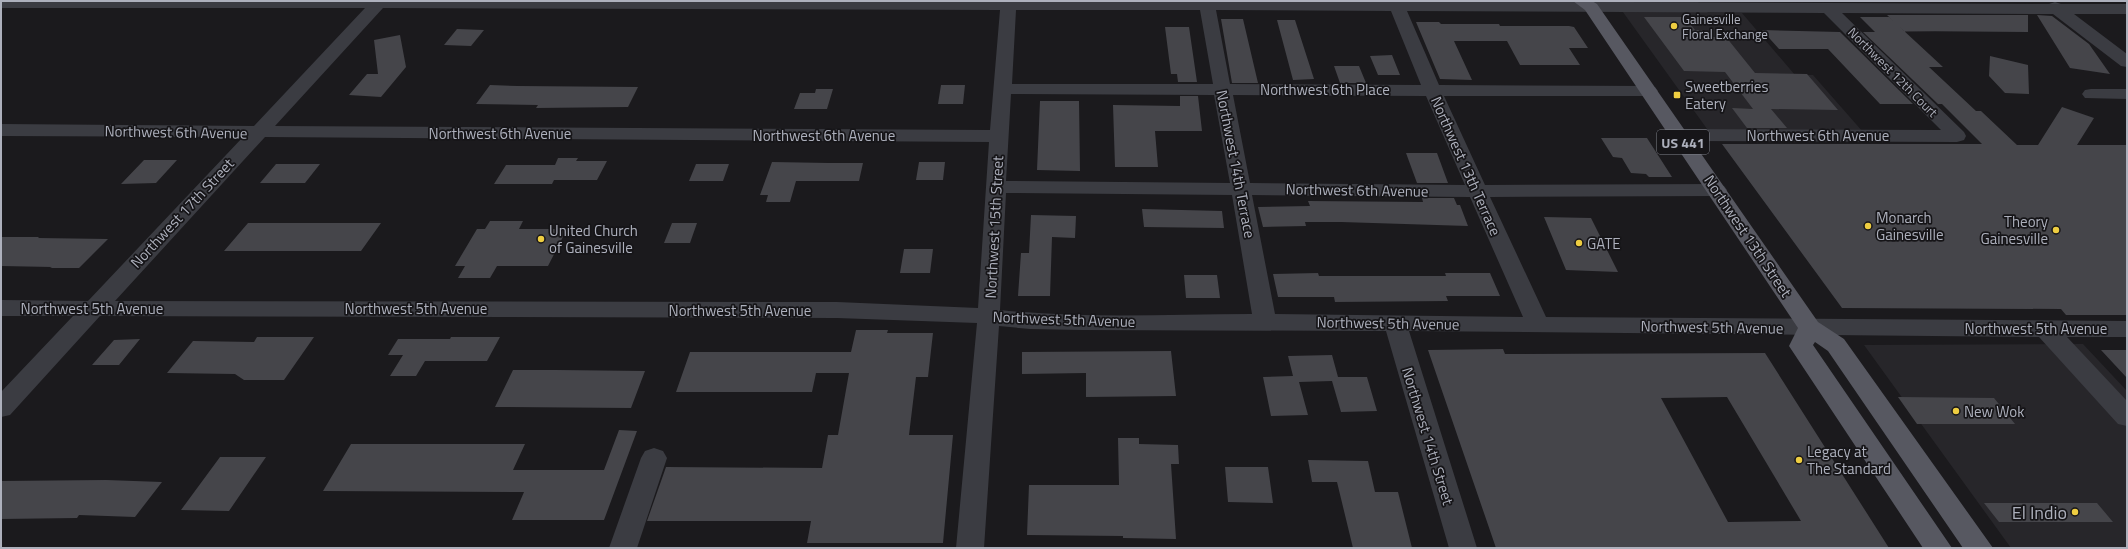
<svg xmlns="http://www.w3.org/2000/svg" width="2128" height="549" font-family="'Titillium Web',sans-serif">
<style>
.built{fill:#27262a}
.building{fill:#45454a;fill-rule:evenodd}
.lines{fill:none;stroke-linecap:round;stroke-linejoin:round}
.minor{fill:#3b3c42;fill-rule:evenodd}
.major{fill:#575861;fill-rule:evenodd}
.poi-dot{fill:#eecd41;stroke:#161518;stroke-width:1.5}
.labels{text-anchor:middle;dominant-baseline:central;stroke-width:3.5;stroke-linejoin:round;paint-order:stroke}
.far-poi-label{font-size:13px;fill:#adb0bc;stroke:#161518;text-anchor:start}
.far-street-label{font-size:13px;fill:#adb0bc;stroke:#161518}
.shield{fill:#161518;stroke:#80828b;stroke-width:1}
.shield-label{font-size:14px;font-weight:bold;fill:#adb0bc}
.poi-label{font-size:15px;fill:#adb0bc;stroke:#161518;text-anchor:start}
.street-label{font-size:15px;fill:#adb0bc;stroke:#161518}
.near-poi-label{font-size:18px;fill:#adb0bc;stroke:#161518;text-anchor:end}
</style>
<rect width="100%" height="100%" fill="#1b1a1d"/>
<path class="built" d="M1615,1H1697L1708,13H1742L1795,75H1813L1870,140H1715Z
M2083,344L2127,391V548H2011L1864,345Z"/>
<path class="building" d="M1888,1H2027V2H1889Z
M1887,15H2028V32L1904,31Z
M2037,15L2052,16L2089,44L2110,74L2070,68Z
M1644,17H1685L1695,30H1702L1707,37H1726L1755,73L1807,74L1838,110L1771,109L1787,128H1747L1732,108L1753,109L1725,72L1684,71Z
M1860,17H1889L1943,67H1929L1976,111H1981L2017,145H2038L2062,107L2094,118L2077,145H2127V315H2066L2061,309L1842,308L1722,144H1982L1942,104H1938L1863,32H1875Z
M1221,19H1243L1258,83H1232Z
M1277,20H1295L1314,79L1293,80Z
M1416,22H1439L1441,24H1499L1500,26H1569L1574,27L1588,48H1569L1580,65H1520L1507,41H1454L1472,80L1440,79Z
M1165,27H1189L1197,82H1178L1177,74H1171Z
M457,29L484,30L471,46L444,45Z
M1762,30L1840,32L1913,104H1880L1828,49H1779Z
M400,35L406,67L381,97L349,95L367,74H378L374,40Z
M1392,55L1400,75H1378L1370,56Z
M1990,56L2028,65L2029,94L2005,93L1989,76Z
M1334,66H1359L1366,83H1340Z
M490,85L518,86L638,87L628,107L536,108L538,105L476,104Z
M941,85H965L963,104H938Z
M816,89H833L827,109H794L800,93H815Z
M1180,96H1198L1202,131H1155L1158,167H1115L1113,105L1180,106Z
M1040,101H1079L1080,171L1037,170Z
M1601,138H1647L1672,177H1649L1646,174L1631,173L1622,158L1613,157Z
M1406,153H1437L1448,183H1417Z
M558,158H578L576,161H607L597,180H554L552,184H494L506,165H555Z
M144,160H177L156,183L121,184Z
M772,162L829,163H863L859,181H796L790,202H766L768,195H760Z
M919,162H945L943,180H916Z
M276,164H320L305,183H260Z
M696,164H729L723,181H689Z
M1422,198H1454L1457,205H1460L1468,226L1341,222H1305L1306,226L1263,227L1258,207L1310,206L1308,201L1423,202Z
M1142,209L1222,211L1224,228L1144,227Z
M1031,215L1076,216L1075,238L1052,237L1050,296H1018L1021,253H1029Z
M1544,217L1591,218L1618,272L1566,270Z
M490,221H523L519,229H567L548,266H497L490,278H458L465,266H455L477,229H485Z
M248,223H381L361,251H224Z
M672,223H697L690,243H664Z
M1,237H39L38,238L108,239L79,268H50L52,267L1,266Z
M904,249H933L930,273H900Z
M1318,273L1319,276H1446L1445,273H1490L1500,296H1446L1448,301L1335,302L1334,297H1278L1273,274Z
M1184,275H1217L1220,298H1186Z
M856,330H888L887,333H933L928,377H916L909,435H953L943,543H807L811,521H647L666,467L822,468L828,435H838L849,373H816L812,392H676L690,352H851Z
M257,337H314L284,380H244L235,374L167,373L193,341L254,342Z
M451,337H500L487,361H425L416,376H390L403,355H388L398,339H450Z
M140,339L119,365H92L114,340Z
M1503,349L1505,354L1765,353L1889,548H1496L1428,350ZM1727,397L1801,521L1728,522L1661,398Z
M2101,350H2127V378Z
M1171,351L1176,396L1086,397V373L1022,374V352Z
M1332,355L1338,377H1367L1377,411L1341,412L1332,381L1299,382L1308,415L1271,416L1263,377L1293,376L1288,356Z
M513,370H557L645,371L631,408L495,407Z
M1898,397L1994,398L2015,424H1917Z
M619,430L637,431L604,520H512L524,492L323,491L351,444H525L513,470H604Z
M1118,438H1139V444L1178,445L1179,464H1171L1176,539L1123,538V536L1027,535L1029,485H1119Z
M220,457H266L229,511L181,510Z
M1308,460L1368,461L1375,492H1398L1412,548H1353L1337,482H1312Z
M1225,467H1268L1273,503L1228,502Z
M106,480L162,482L135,517L79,515L77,518L1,519V481Z
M1984,503H2097L2113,522H1999Z"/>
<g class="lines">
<path class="minor" d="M1,1H1397L2049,4L2055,2L2061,4H2127V14H2074L2127,54V67L2121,66L2053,14L1842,13L1964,132L1966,136L1964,140L1957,142L1679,141L1672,139L1670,135L1672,131L1679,129L1941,130L1824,13L1407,11L1439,85L1649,86L1655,87L1658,91L1655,95L1649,96H1444L1485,185L1717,184L1724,186L1727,190L1724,194L1717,196L1490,197L1546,317L2127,321V337H2067L2127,401V426L2118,424L2039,337L1409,331L1477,548H1449L1386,331L1082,330L1030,329L999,326L984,548H956L977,323L837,318L100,316L10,415L1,417V392L73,316H1V300L88,301L243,137L1,136V124L254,126L365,8H1ZM383,8L1000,10L990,130L275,126ZM1016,10H1200L1213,84H1012ZM1216,10L1391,11L1421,85L1230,84ZM1011,94L1214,95L1230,183L1006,181ZM1233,95L1426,96L1465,185L1250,183ZM265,137L989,142L978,308L837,302L115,301ZM1006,193L1232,195L1252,314C1169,314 1084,319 1000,310ZM1252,195L1470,197L1523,317L1275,314Z
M2091,89H2127V99L2085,98L2082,94L2085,90Z
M654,448L663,451L667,458L637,548H609L641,458L645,451Z"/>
<path class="major" d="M1573,1H1592L1597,4L1818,322L1844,339L1993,548H1963L1828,351L1815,342L1813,345L1952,548H1923L1789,346L1798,328L1585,10Z"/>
</g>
<g class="poi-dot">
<circle cx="1674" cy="26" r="4"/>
<rect x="1673" y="91" width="8" height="8" rx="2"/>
<circle cx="1868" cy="226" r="4"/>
<circle cx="2056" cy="230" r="4"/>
<circle cx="541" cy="239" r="4"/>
<circle cx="1579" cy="243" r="4"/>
<circle cx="1956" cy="411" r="4"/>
<circle cx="1799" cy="460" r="4"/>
<circle cx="2075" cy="512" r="4"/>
</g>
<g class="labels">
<g class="far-poi-label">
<text x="1682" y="19">Gainesville<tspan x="1682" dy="15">Floral Exchange</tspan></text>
</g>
<g class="far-street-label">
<text transform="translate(1893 72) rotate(45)">Northwest 12th Court</text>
</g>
<rect class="shield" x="1657" y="130" width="52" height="24" rx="3"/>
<g class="shield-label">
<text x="1683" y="142">US 441</text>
</g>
<g class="poi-label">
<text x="1685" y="86">Sweetberries<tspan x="1685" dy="17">Eatery</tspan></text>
<text x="1876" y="217">Monarch<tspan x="1876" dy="17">Gainesville</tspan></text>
<text x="2048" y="221" text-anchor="end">Theory<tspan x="2048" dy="17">Gainesville</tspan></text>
<text x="549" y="230">United Church<tspan x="549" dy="17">of Gainesville</tspan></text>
<text x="1587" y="243">GATE</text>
<text x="1964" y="411">New Wok</text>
<text x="1807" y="451">Legacy at<tspan x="1807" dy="17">The Standard</tspan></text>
</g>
<g class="street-label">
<text x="1325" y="89">Northwest 6th Place</text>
<text transform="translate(176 132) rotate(1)">Northwest 6th Avenue</text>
<text x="500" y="133">Northwest 6th Avenue</text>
<text x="824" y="135">Northwest 6th Avenue</text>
<text x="1818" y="135">Northwest 6th Avenue</text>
<text transform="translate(1236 164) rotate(79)">Northwest 14th Terrace</text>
<text transform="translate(1466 166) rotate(66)">Northwest 13th Terrace</text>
<text transform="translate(1357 190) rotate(1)">Northwest 6th Avenue</text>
<text transform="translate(182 213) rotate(-47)">Northwest 17th Street</text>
<text transform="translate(994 227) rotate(-87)">Northwest 15th Street</text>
<text transform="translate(1748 236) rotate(56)">Northwest 13th Street</text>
<text x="92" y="308">Northwest 5th Avenue</text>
<text x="416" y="308">Northwest 5th Avenue</text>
<text x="740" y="310">Northwest 5th Avenue</text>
<text transform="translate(1064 319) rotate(2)">Northwest 5th Avenue</text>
<text transform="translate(1388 323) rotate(1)">Northwest 5th Avenue</text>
<text transform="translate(1712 327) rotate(1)">Northwest 5th Avenue</text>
<text x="2036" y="328">Northwest 5th Avenue</text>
<text transform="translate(1428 436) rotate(73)">Northwest 14th Street</text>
</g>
<g class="near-poi-label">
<text x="2067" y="512">El Indio</text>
</g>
</g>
<rect width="2128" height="549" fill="none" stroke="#adb0bc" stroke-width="4"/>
</svg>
